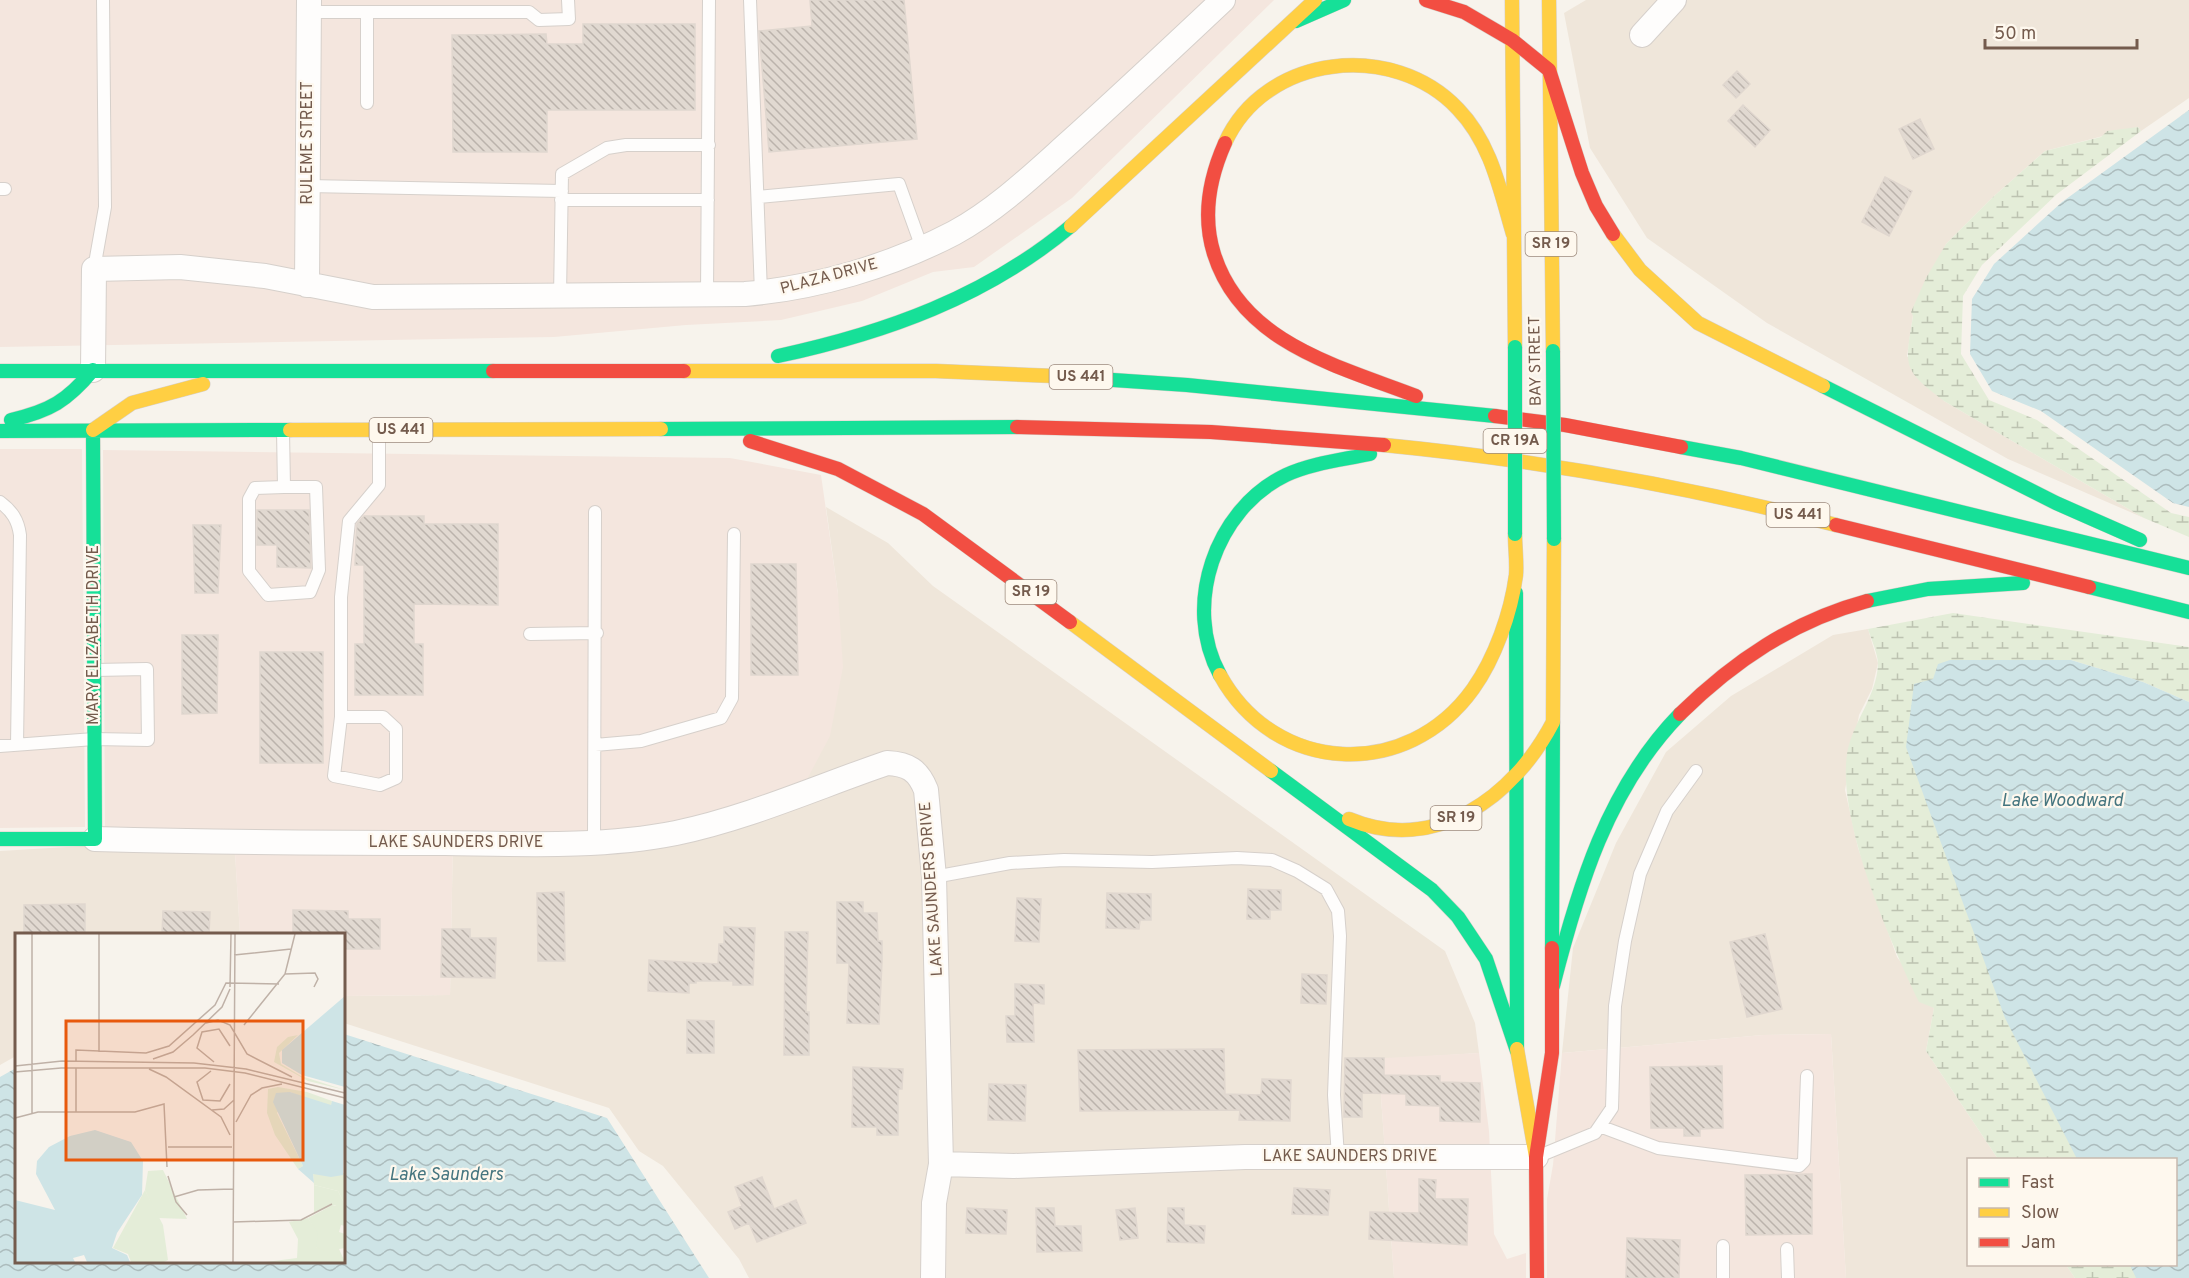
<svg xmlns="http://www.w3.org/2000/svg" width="2189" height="1278" font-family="Overpass,sans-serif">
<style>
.residential{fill:#efe6da}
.commercial{fill:#f4e6de}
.wetland{fill:url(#wetland-marsh)}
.water{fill:url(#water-waves)}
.building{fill:url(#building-back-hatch);stroke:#e0d7cf;stroke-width:1.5}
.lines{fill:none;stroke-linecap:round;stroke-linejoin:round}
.lane-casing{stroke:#d6d0cb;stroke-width:14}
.street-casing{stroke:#d6d0cb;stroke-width:26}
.fast-casing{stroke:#d6cfc8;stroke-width:15}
.slow-casing{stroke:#d6cfc8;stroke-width:15}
.jam-casing{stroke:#d6cfc8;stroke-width:15}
.lane{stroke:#fefdfc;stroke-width:12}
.street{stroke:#fefdfc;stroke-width:24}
.fast{stroke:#16e098;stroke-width:14}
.slow{stroke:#ffcf43;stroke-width:14}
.jam{stroke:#f24e42;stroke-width:14}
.fast-bridge-casing{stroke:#d5cdc7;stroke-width:15;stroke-linecap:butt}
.fast-bridge{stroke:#16e098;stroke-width:14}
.labels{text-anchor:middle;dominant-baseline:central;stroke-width:4.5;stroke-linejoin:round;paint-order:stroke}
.shield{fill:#fef8ee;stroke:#9d8a7d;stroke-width:1.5}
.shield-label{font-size:15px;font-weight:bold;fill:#745b4d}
.street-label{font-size:16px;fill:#745b4d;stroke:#fef8ee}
.water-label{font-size:18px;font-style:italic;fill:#45757f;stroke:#fef8ee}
.inset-road{fill:none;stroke:#bfb1a7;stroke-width:1.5}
.view{fill:#e8590c;fill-opacity:0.15;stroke:#e8590c;stroke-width:3}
.inset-edge{fill:none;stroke:#745b4d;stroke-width:3}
</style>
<defs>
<pattern id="wetland-marsh" width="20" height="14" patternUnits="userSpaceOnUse" patternTransform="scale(1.5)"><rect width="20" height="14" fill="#e4edd8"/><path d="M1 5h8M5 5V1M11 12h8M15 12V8" fill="none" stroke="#bdc3b1"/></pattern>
<pattern id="water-waves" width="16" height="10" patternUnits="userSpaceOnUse" patternTransform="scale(1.5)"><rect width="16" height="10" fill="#cee4e6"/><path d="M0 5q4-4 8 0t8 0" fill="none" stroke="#acbcbd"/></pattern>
<pattern id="building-back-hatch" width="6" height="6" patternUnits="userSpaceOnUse" patternTransform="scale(1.5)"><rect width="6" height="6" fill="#e1d9d1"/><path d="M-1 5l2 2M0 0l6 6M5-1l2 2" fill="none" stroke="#bbb3ac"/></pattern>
</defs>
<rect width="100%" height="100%" fill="#f7f3ec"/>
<path class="residential" d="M1586,0H2189V98L2141,131L2138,127L2045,151L1993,197L1946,244L1913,315L1907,356L1944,401L2144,518L2008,459L1767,323L1647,238L1590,148L1564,13Z
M826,507L888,543L933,586L1445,951L1475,1023L1479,1053L1385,1059L1381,1097L1394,1278H749L739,1259L663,1166L639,1151L609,1108L344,1023V996L450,995L453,838L838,594Z
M1868,629L1878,663L1872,689L1859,715L1845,790L1858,848L1897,957L1934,1008L1926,1051L1998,1159L1968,1160V1264L2066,1265L2075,1278H1846L1831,1034L1763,1035L1562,1053L1573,948L1616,843L1666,752L1731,696L1833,635Z
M234,837L240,934H16V1056L0,1065V851Z"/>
<path class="commercial" d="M0,0H1274L1072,198L974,267L933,272L862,301L781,320L686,325L554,337L0,347Z
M0,449H82L85,827L0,828Z
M103,450L730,458L821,475L838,594L843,667L830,736L796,800L702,839L453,838L450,995L344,996V934H240L234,837L105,836Z
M1831,1034L1846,1278H1547V1199L1553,1165L1562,1053L1763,1035Z
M1479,1053L1489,1131L1494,1234L1507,1259L1526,1253V1278H1394L1381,1097L1385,1058Z"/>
<path class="wetland" d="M2138,127L2141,131L2057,194L1982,265L1963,296L1961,354L1989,400L2037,420L2171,513L2189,517V537L2144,518L1944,401C1901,369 1905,366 1913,316L1911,312L1926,278L1946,244L1993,197L2045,151L2101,137L2107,131Z
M1953,613L2189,647V702L2143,682L2071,660L2116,1159H1998L1926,1051L1934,1008L1919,1002C1890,941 1837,821 1847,754C1852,723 1877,696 1878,664C1878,654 1871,639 1868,629Z
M2176,1264L2183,1278H2075L2066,1265Z"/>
<path class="water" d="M2189,110V507L2173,503L2041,411L1992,391L1970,354L1972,299L1994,264L2062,202Z
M1950,660H2071L2143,682L2189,702V1278H2136L2130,1265L2176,1264V1160L2077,1159L2005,1018L1906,747L1914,684L1933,679L1938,664Z
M344,1034L607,1118L709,1278H0V1077L16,1068V1262H344Z"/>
<path class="building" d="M810,0H904L917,139L769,152L759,31L812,26Z
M583,24H695V110H547V152H453L452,35L546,34L547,44H583Z
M1737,71L1750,84L1736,98L1723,85Z
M1743,105L1770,130L1755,147L1728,121Z
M1920,119L1934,149L1913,159L1899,129Z
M1885,177L1912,191L1889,236L1862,222Z
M257,510H309L311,568L277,567V545H257Z
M364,516H424V524H498V605L414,604V644H423V695H355V644H364V565H355L356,538L357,524Z
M193,525H221L218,593H195Z
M751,564H796L798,675H751Z
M182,635H218L217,713L182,714Z
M260,652H323V763H260Z
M1248,889L1281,890V910H1270V919H1247Z
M564,892L565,961H538L537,893Z
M1107,893L1151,894V920H1140L1139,929L1106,928Z
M1017,898L1041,899L1039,942L1015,941Z
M837,902H863V913H877L878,941H882V962L879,1024L847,1023L849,963H837Z
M85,904V934H24V905Z
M293,910L348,911V919H380V949H344V934H293Z
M163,911L210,912L209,934H162Z
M724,927L755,928L753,985H733V981H696V983H689V993L648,991L649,960L718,964L719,944H724Z
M442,929H470V938H496L495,978L441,977Z
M785,932H808L806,1012H809V1055H784Z
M1765,934L1782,1009L1747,1017L1730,942Z
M1302,974L1327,975L1326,1004L1301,1003Z
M1015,984L1044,985V1004L1033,1003L1034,1042H1007L1006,1016H1015Z
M687,1020L714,1021V1053H687Z
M1224,1049L1225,1094L1261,1095L1262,1079L1291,1080L1290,1121L1239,1120L1240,1110L1080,1111L1078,1050Z
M1345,1058H1384V1075L1440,1076V1082L1480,1083V1122L1440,1121V1106L1406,1105V1094L1362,1093V1117H1344Z
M1722,1066L1723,1128L1700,1129V1136H1684V1128H1651L1650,1067Z
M853,1067L903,1069L902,1089H898V1135H877V1127H852Z
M989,1084L1026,1085L1025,1121L988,1120Z
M1812,1174V1234L1746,1235L1745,1175Z
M762,1177L774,1209L796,1200L806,1223L757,1242L749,1223L735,1229L728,1212L742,1206L735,1187Z
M1419,1179L1436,1180L1435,1199H1468L1467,1245L1369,1239L1370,1212L1419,1213Z
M1294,1188L1330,1190L1328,1215L1292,1214Z
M967,1208L1007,1210L1006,1234L966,1233Z
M1036,1208H1054L1055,1226H1081L1082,1251L1037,1252Z
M1135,1208L1138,1238L1120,1240L1116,1210Z
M1168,1208H1184V1225L1205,1226L1204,1243L1167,1242Z
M1627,1238L1680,1240L1679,1278H1626Z"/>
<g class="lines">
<defs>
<path id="lane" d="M750,0L761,293
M309,12H529L539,20L569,19L568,0
M367,103V12
M308,186L562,191
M0,189H5
M758,197L899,184L922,248
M561,200H708
M94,269L105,207L103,0
M707,295L709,0
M560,296L562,174L607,148L626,145H709
M283,431L284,487H316L319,570L310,592L268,595L249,571V499L255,488L284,487
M0,502C12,511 18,520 20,535L17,745
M530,634L597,633
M341,717H383L396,729V778L380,785L334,776L341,717V597L349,521L379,485V431
M595,745L641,741L721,718L732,698L734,534
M0,746L94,739L148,740L147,669L95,670
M594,841L595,512
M934,877L1010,863L1064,860L1152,862L1237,858L1272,860L1297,871L1326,889L1338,911L1340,936L1334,1095L1338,1157
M1602,1127L1658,1148L1799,1166L1804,1161L1807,1076
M1539,1156L1595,1133L1612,1108L1615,1006L1625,941L1640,874L1667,811L1696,771
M1723,1246V1278
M1787,1249L1788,1278"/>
<path id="street" d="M1642,35L1674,0
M307,285L309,0
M93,370L94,269L180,267L265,276L373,297L745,294C816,288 891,266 954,233C998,209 1035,173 1072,140C1123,94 1173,47 1223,0
M95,839C212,842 328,843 445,843C520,844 601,848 676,833C748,818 817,787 887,763C908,764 918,770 926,790L934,877L941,1164L934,1203L933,1278
M941,1164L1014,1166L1245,1157H1536"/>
<path id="fast" d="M1296,21L1344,0
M778,356C885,333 986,297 1071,226
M0,371H493
M1054,376L1187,385L1495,416
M1823,386L2056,503L2140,540
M11,420C50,411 67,401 93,370
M661,429L1017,427
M0,431L290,430
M1681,447L1741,458L2189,568
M2089,587L2189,612
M1516,593L1517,1049
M1867,601L1928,589L2023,583
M1220,675C1182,606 1215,509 1286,475C1312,463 1342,460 1370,454
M1271,771L1432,890L1458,917L1486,959L1517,1051
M0,839H95L93,430
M1552,948L1553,722
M1553,986C1578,888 1607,789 1680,714"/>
<path id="slow" d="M1512,0L1515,347
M1549,0L1553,351
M1225,143C1265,54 1393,40 1458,109C1491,143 1500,190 1513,234
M1071,226L1315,0
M1613,234L1640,270L1698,323L1823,386
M684,371H936L1054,376
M93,430L132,403L203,384
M290,430L661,429
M1384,445C1537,460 1687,486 1836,525
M1070,622L1271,771
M1220,675C1275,775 1407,781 1473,689C1495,658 1511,613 1516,575C1517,561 1515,548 1515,534
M1349,819C1435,855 1514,797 1553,722L1554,539
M1517,1049L1536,1157"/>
<path id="jam" d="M1426,0L1464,12L1512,40L1549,70L1582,173L1596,206L1613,234
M1225,143C1209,179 1202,216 1214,254C1242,343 1338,366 1416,396
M493,371H684
M1495,416L1565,425L1681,447
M1017,427L1211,432L1384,445
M750,441L838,469L923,514L1070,622
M1836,525L2089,587
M1680,714C1734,661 1793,621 1867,601
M1537,1278L1536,1157L1552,1053V948"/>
</defs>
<use href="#lane" class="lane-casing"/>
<use href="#street" class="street-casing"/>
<use href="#fast" class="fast-casing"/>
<use href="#slow" class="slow-casing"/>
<use href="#jam" class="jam-casing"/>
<use href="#lane" class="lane"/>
<use href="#street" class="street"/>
<use href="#fast" class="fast"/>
<use href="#slow" class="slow"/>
<use href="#jam" class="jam"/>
<defs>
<path id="fast-bridge" d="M1515,347V534
M1553,351L1554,539"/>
</defs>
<use href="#fast-bridge" class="fast-bridge-casing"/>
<use href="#fast-bridge" class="fast-bridge"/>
</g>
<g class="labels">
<g class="shield">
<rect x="1525.5" y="232" width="51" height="24" rx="4.5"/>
<rect x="1049.5" y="365" width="63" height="24" rx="4.5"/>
<rect x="369.5" y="418" width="63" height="24" rx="4.5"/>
<rect x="1483.5" y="429" width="63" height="24" rx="4.5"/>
<rect x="1766.5" y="503" width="63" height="24" rx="4.5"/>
<rect x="1005.5" y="580" width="51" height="24" rx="4.5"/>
<rect x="1430.5" y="806" width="51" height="24" rx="4.5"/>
</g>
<g class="shield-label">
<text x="1551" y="244">SR 19</text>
<text x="1081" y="377">US 441</text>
<text x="401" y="430">US 441</text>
<text x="1515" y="441">CR 19A</text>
<text x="1798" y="515">US 441</text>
<text x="1031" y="592">SR 19</text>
<text x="1456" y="818">SR 19</text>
</g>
<g class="street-label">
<text transform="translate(308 143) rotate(-90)">RULEME STREET</text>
<text transform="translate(829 277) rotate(-15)">PLAZA DRIVE</text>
<text transform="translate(1536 361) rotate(-91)">BAY STREET</text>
<text transform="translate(94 635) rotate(-90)">MARY ELIZABETH DRIVE</text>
<text x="456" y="843">LAKE SAUNDERS DRIVE</text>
<text transform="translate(932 889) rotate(-94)">LAKE SAUNDERS DRIVE</text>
<text x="1350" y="1157">LAKE SAUNDERS DRIVE</text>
</g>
<g class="water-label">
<text x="2062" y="801">Lake Woodward</text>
<text x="446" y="1175">Lake Saunders</text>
</g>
</g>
<g transform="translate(15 933)">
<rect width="330" height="330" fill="#f7f3ec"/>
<path d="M316,273L324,272L330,278V293L326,292L324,299L330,301V315L324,316L330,329H316L301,314L300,297L293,285Z" fill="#e4edd8"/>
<path d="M148,237L172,286L143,285L130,257L133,238ZM299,252L323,258L330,272V278L320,272L299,280ZM293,285L303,300L301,314L311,318L316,329H251L282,325L283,306L274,289Z" fill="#e4edd8"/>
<path d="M283,102L264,120L266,131L286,143L330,157L293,148L259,129L262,114L273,104ZM263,154L292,159L317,168L316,175L275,159L262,180L288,233L283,236L260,202L252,180L253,156ZM298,240H330V272L323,258L299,252ZM130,257L148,292L153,327L149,329H116L113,321L98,315Z" fill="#e4edd8"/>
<path d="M330,63V154L287,142L267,130V117ZM275,159L316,172L317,168L330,172L328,242L316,244L298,241L299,250L283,236L288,233L258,169L261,160ZM80,197L116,209L128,228L127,262L102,300L97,315L112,322L115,329H72L69,322L58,325L60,329H0V267L40,277L21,241L22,228L34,214L55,203Z" fill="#cee4e6"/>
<path class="inset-road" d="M17,1V180M84,1V119M219,22L276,16M270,41L300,40L303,46L299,54M215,54L216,1M191,90L203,87L215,92L232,121L277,144M229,92L270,41L280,1M138,126L158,119L178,102L207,74L215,56M61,128V117L131,120L154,113L200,72L211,50L264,51M199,129L182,115L187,99L204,96L215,113M0,133L47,128L179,130L231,136L330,160M61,135V179M134,136L151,144L206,184L215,202M196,138L182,149L188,167L205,168L215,151M0,139L46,135H190L230,140L330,165M197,177L209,176L219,167M0,185L23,179H120L149,171L152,234M221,189L236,162L247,155L267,151M153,214H217M153,243L161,269L172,282M159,264L183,257L218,256M218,289L286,287L317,271M218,329L220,1"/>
<path class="view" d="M51,88H288V227H51Z"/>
<rect width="330" height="330" class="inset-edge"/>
</g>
<rect x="1967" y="1158" width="210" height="108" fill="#fef8ee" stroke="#c7b9ae" stroke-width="1.5"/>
<rect x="1979" y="1178" width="30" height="9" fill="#16e098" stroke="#c7b9ae" stroke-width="1.5"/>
<text x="2021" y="1188" font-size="18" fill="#745b4d">Fast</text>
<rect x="1979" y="1208" width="30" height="9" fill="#ffcf43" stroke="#c7b9ae" stroke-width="1.5"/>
<text x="2021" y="1218" font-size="18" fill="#745b4d">Slow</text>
<rect x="1979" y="1238" width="30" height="9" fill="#f24e42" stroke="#c7b9ae" stroke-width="1.5"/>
<text x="2021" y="1248" font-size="18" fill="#745b4d">Jam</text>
<path d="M1985 39v9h152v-9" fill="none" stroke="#745b4d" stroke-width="3"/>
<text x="1994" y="39" font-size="18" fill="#745b4d" stroke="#fef8ee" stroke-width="4.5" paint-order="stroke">50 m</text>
</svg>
